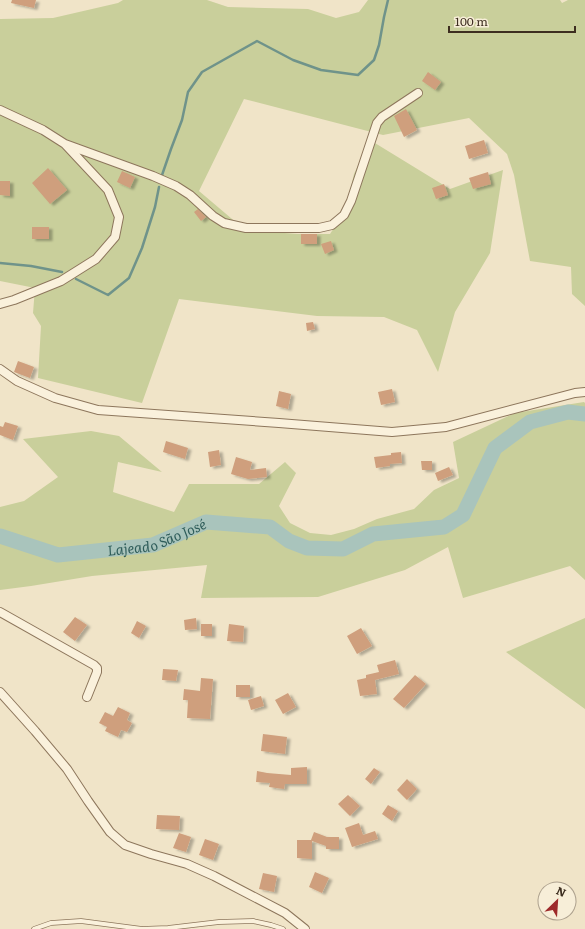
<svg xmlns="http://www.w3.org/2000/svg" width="585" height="929" font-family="Literata,serif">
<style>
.green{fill:#c9cf9b}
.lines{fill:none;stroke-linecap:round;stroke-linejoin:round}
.stream{stroke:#6f938a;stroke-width:2.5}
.river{stroke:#a9c4bc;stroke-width:15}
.building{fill:#cf9f7d;filter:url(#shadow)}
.lane-casing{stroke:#8d765c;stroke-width:5.5}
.street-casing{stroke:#8d765c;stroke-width:10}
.lane{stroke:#faf1dc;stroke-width:4}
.street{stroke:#faf1dc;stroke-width:8}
.labels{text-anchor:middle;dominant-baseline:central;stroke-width:4;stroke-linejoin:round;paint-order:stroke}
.water-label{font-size:14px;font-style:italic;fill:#2f5d5a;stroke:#f7eed8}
</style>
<defs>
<filter id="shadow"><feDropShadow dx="3.5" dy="2" stdDeviation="1" flood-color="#0004"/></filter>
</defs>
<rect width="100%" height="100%" fill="#f0e4c8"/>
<path class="green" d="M123,0H207L228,7L308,9L336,18L359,12L368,0H560L562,3L568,0H585V306L572,294L571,267L530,261L514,175L507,154L469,118L383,135L244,99L199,191L245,230L298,234H330L346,209L354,174L370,140L450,189L503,170L490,253L455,312L438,372L417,330L384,317L317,316L179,299L142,403L38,378L41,326L33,313L35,288L0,281V19L53,18L118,3Z
M584,402L585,403V580L570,566L463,598L448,547L405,570L318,597L201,598L207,565L92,576L31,586L0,590V507L24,501L58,477L23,439L91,431L119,436L162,472L118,462L113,492L174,512L189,484H259L285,462L296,473L279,506L290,523L310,533L331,535L354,529L377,519L414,509L434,490L459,478L453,442L515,413Z
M585,618V709L506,652Z"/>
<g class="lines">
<path class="stream" d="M161,178L171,149L182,120L188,92L202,72L257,41L293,60L321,70L358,75L374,60L379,45L384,17L388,0
M0,263L31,266L62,272
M76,279L108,295L129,278L142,248L155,207L159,187"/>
<path class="river" id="s1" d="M0,536L58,555L153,545L206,522L270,527L289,541L307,548L343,549L373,534L444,527L463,515L495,448L530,422L568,412L585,414"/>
</g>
<path class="building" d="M12,0H36L34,8L11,3Z
M428,72L441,82L435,90L422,81Z
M406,109L417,130L404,137L394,116Z
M484,140L488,153L469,159L465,146Z
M48,168L67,190L50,204L32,183Z
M122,171L135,177L130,188L117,182Z
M488,172L491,184L473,189L469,178Z
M0,181H10V196L0,195Z
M444,184L448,195L436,199L432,188Z
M198,209L206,217L201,221L194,212Z
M32,227H49V239H32Z
M301,234H317V244H301Z
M331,241L334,250L325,254L321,244Z
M313,322L315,329L307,331L306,323Z
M18,361L34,367L30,378L14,372Z
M392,389L395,402L381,405L378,392Z
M279,391L291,394L288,409L276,406Z
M5,422L18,426L13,440L0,435V426L3,427Z
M166,441L188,448L185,459L163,452Z
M219,450L221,465L210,467L208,452Z
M401,452L402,463L390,464V466L376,468L374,457L391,455V453Z
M236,457L252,462L250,470L266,468L267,477L248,479L231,474Z
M421,461H432V470H422Z
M449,467L453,475L438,481L435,473Z
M75,617L87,625L75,641L63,632Z
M196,618L197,629L185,630L184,620Z
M137,621L146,626L139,638L131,633Z
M201,624H212V636H201Z
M229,624L244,626L243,642L227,641Z
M361,628L372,646L357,654L347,636Z
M395,660L399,674L375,680L377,694L360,696L357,680L366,678V675L379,672L377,665Z
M163,669L178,670L176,681L162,680Z
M415,675L426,684L404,708L393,699Z
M201,678L213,679L210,719L187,718L188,700H183L184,689L200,691Z
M236,685H250V697H236Z
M288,693L296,707L283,714L275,700Z
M261,696L264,706L251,710L248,700Z
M118,707L130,713L127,720L132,723L127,732L121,730L118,737L105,731L107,727L99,723L105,712L113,716Z
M263,734L287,737L285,754L261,751Z
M307,767V784H285L284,789L269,787L270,783L256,782L257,771L267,773L291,775V768Z
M374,768L380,772L371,784L365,779Z
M407,779L417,789L407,800L397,790Z
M348,795L360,806L350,816L338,804Z
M388,805L398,811L392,821L382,814Z
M157,815L180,816L179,830L156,829Z
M359,823L363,835L375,831L378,839L352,847L345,828Z
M314,832L327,837H339V849H326V846L312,841V859L297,858V840H311Z
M179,833L191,837L186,852L173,848Z
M205,839L219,844L213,860L199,855Z
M315,872L329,878L322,893L309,887Z
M263,873L277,876L274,892L259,889Z"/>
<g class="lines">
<defs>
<path id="lane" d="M34,929L51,923L81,921L142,929L168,928L219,922L253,921L271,925L283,929"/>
<path id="street" d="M0,110L43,130L65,144L108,190L119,217L115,237L96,259L61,281L14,300L0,304
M65,144L153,176L176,186L190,195L213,216L224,223L246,228H319L332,225L344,215L351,201L377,123L382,117L418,93
M0,369L17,381L55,398L98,410L279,423L392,432L446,427L575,393L585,392
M0,612L94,665L97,668V672L87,697
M0,692L35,731L67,769L88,801L110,832L125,845L151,854L187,864L214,876L285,913L305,929"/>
</defs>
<use href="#lane" class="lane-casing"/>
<use href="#street" class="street-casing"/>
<use href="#lane" class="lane"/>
<use href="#street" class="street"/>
</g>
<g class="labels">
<g class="water-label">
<text stroke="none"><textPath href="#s1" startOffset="162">Lajeado São José</textPath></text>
</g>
</g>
<g transform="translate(557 901) rotate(25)"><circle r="19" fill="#f7eed8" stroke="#ada18e"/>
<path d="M0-3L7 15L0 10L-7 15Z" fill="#9e2a2b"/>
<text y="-6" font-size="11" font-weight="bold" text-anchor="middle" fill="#3d2e20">N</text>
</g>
<path d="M449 26v6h126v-6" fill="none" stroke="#3d2e20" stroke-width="2"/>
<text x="455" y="26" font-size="12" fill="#3d2e20" stroke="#f7eed8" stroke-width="3" paint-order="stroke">100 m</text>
</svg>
